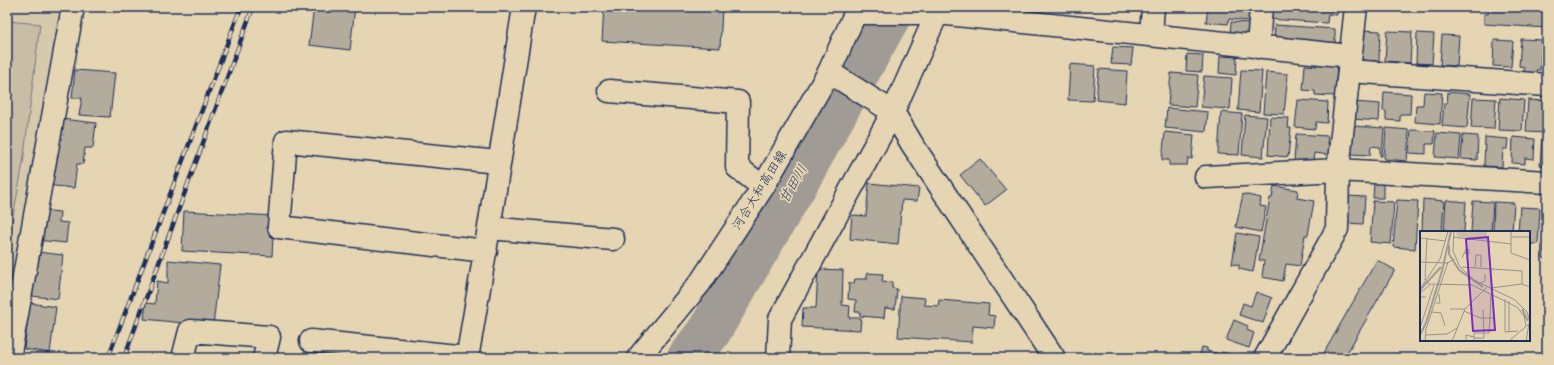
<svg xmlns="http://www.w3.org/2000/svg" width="1554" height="365" font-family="'Comic Neue','Klee One',sans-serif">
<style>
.built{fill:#d7c9ac}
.green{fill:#c9bda6;stroke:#727682}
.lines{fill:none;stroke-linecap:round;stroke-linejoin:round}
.river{stroke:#a09c95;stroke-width:44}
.building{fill:#b3ac9d;stroke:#1b2f5e}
.street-casing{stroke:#1b2f5e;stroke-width:25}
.secondary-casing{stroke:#1b2f5e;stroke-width:25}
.street{stroke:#e6d5b2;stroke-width:22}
.secondary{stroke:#e6d5b2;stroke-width:22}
.rail-casing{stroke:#1b2f5e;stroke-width:4.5}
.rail{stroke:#e6d5b2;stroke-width:3;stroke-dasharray:9;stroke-linecap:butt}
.labels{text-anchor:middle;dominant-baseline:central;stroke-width:3.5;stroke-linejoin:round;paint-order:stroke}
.street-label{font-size:13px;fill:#1b2f5e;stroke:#e6d5b2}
.water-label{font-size:14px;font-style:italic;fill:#364569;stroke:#e6d5b2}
.inset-river{fill:none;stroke:#a09c95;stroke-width:2}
.inset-road{fill:none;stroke:#959390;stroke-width:1}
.view{fill:#7b2cbf;fill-opacity:0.15;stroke:#7b2cbf;stroke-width:2}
.inset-edge{fill:none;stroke:#1b2f5e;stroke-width:2}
</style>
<rect width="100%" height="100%" fill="#e6d5b2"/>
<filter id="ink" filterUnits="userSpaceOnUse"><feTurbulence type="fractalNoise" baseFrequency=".025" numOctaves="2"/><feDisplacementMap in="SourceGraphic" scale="8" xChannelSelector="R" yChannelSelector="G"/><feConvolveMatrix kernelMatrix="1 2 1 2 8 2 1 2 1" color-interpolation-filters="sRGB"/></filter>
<g filter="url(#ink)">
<path class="built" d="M7,7H69L7,348V248L23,164L40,24L7,21Z"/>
<path class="green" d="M7,21L40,24L23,164L7,248Z"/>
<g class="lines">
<path class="river" d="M689,358L710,330L795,185L894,7"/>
</g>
<path class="building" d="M314,7H355L350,50L309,45Z
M604,7H722L720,48L602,41Z
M1208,7H1250L1249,21L1229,19L1228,24L1206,22Z
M1269,7H1337V15L1328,14L1327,23L1269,19Z
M1489,7H1547V28L1484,24V14H1488Z
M1231,22L1250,23L1249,37L1230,36Z
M1275,25L1335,29V44L1274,40Z
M1361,30L1380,31L1379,61L1360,60Z
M1387,31L1412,32L1410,63L1385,61Z
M1417,33L1434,34L1432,64L1416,63Z
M1442,35L1459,36L1457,66L1440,65Z
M1521,39L1542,40L1540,70H1536V73L1524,72V67L1519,66Z
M1494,40L1513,41L1511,67L1493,66Z
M1545,44H1547V71H1543Z
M1113,47L1133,48L1131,65L1111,64Z
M1187,54L1203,55L1202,72L1186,71Z
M1220,56L1237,57L1236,75L1219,73Z
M1317,63L1337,64L1335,96L1315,95V91L1303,90L1305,65L1317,66Z
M1070,64L1095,66L1093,101L1068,100Z
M1099,69L1127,71L1125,103L1096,100Z
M75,70L115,73L110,117L79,115L82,98H72Z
M1241,70L1262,71L1259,112L1238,110Z
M1266,72L1288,74L1284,114L1263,113Z
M1171,73L1198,75L1195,107L1168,105Z
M1204,76L1232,78L1230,109L1201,107Z
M1384,92L1411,94L1410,114H1400V121L1386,120V111H1383Z
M1424,92L1442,93L1440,124L1415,122L1416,105H1423Z
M1448,92L1470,94L1467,128L1442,126L1444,103H1447Z
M1473,98L1496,99L1494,129L1471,128Z
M1500,98L1524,100L1522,131L1498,130Z
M1298,100L1328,102L1327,123L1316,122L1315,129L1295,127Z
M1528,100L1547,101V133L1526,132Z
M1354,102L1380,104L1379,121L1353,119Z
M1167,108L1208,112L1206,132L1165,128Z
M1221,112L1242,114L1239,155L1218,154Z
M1245,115L1267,117L1263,157L1242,155Z
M1270,117L1289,118L1288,128H1291L1288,157L1268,155Z
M53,118L96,123L93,148H85L83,164H77L74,188L45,185Z
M1353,126L1384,128L1382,156H1380V147L1371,146L1370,155L1351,154Z
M1386,128L1409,130L1407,161L1384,159Z
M1411,130L1435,131L1434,144H1426V154L1409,153Z
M1165,132L1194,135L1192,159L1188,158L1187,165H1169V160H1162Z
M1437,133L1461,135L1459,159L1435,157Z
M1296,134L1328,136L1327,143L1332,144L1331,155L1314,153L1313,164L1294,162Z
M1463,135L1478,136L1477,160L1461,159Z
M1485,137L1508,139L1507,149H1503L1502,167L1484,166Z
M1513,137L1535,139L1534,159L1525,158V164L1512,163Z
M1542,138L1547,139V166L1540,165Z
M980,159L1006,190L985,206L960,175Z
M869,183L919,188L917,201L902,200L898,244L850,239L852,215L866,216Z
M1374,183L1383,184V198H1373Z
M1274,186L1298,190L1297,198L1314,201L1308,235H1305L1300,266L1286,264L1283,281L1262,277L1264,261L1259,260L1270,198H1272Z
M1243,194L1261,198L1260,206L1266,207L1261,232L1236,227Z
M1348,196L1365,197L1363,224L1346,223Z
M1423,199L1444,201L1442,232H1422Z
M1397,200L1418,201L1415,249L1393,247Z
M1446,200L1466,202L1464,232H1444Z
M1373,201L1394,202L1391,244L1370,242Z
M1473,201L1493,202L1491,232H1471Z
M1494,202L1514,203L1512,232H1493Z
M1520,207L1540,208L1538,244H1532L1531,250H1529V232H1518Z
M40,210L60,212L59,222L68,223L66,243L36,240Z
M1546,210H1547V259L1543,258Z
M184,211L274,216L272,256L182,251Z
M1237,233L1259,237L1253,272L1239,269V265L1232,264Z
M37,252L63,255L58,299L32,296Z
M168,260L220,265L213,326L144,319L146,303L155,304L157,281L168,283Z
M1377,260L1395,270L1344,358H1321Z
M818,269L843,270L842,305L850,306L849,318H861L860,330L802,327L803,308H816Z
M867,273L883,274L882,281L892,282V288L897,289L895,309L885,308L884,318L860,316V312H855L856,300L848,299L849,283H854L855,279H867Z
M1256,292L1272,298L1263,323L1239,315L1243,303L1251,306Z
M901,296L925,298L924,305L938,306L939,300L989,304L988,315L995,316L994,328L973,326L972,342L898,337Z
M30,303L56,307L50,353L24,349Z
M1234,320L1248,326L1247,330L1254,333L1249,348L1226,340Z
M1202,347L1207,348V351L1221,354L1222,352L1245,358H1199Z"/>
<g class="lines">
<defs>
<path id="street" d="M854,7L855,13H937L1350,56
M1151,35L1153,7
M1258,47L1261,7
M1349,71L1547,85
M829,72L893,112L912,144L1054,358
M609,91L738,102L737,167L763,187
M1206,177L1338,170L1547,182
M489,228L613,239
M486,251L279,227L286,141L498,162
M311,341L467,357
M9,358L73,7
M183,358L190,331L269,337L264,358
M467,358C488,241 505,124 524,7
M778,358L780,319L893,112L940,7
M1265,358L1337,229L1338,170L1356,7"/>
<path id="secondary" d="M638,358L700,283L763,187L829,72L858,7"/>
</defs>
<use href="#street" class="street-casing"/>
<use href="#secondary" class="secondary-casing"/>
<use href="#street" class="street"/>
<use href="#secondary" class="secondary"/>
<defs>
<path id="rail" d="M108,358L241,7
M124,358L253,7"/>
</defs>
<use href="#rail" class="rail-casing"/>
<use href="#rail" class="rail"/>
</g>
</g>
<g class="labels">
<g class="street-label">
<text transform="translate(759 190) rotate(-58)">河合大和高田線</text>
</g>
<g class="water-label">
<text transform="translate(793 184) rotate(-60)">甘田川</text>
</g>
</g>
<g transform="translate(1420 231)">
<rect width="110" height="110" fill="#e6d5b2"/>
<path d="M36,0L67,1V9L41,6L37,5Z" fill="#c9bda6"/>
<path class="inset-river" d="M29,14V23L39,39L63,56M0,59L21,36M102,78L108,90M0,104L6,92L22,40L31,0"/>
<path class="inset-road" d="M34,0L33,20L40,36L54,49L95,69L107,81L110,91M91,0V22L110,29M33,6L91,13M91,6H110M0,7L26,10M7,7L5,49L9,53L52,54L97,76L104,85L106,95M42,27L46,18L49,19V23L44,22M0,31L27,32L35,28M42,36L102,40V53M55,36L56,24H61V36M60,52L65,50V43M71,57L102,53L110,56M0,58L20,28L28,0M6,66H0V62L10,54M85,68V101L98,100M89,70V101M16,72H20L19,63M30,78H45M44,80L60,87H75M12,81L21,82L25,95M70,87L71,62M0,97L14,54M6,104L27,103L37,97M54,107H64L63,79M5,110L6,98L28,31M32,110L45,78L67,56M46,110V104L54,106M54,110V102H69L70,87M89,110L110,92M106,110L109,93"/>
<path class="view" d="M68,6L75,99L53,100L46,8Z"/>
<rect width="110" height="110" class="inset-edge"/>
</g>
<rect width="1554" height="365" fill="none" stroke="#e6d5b2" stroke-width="24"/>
<rect x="12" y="12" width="1530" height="341" fill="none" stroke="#1b2f5e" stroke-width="1.5" filter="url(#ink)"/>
</svg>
